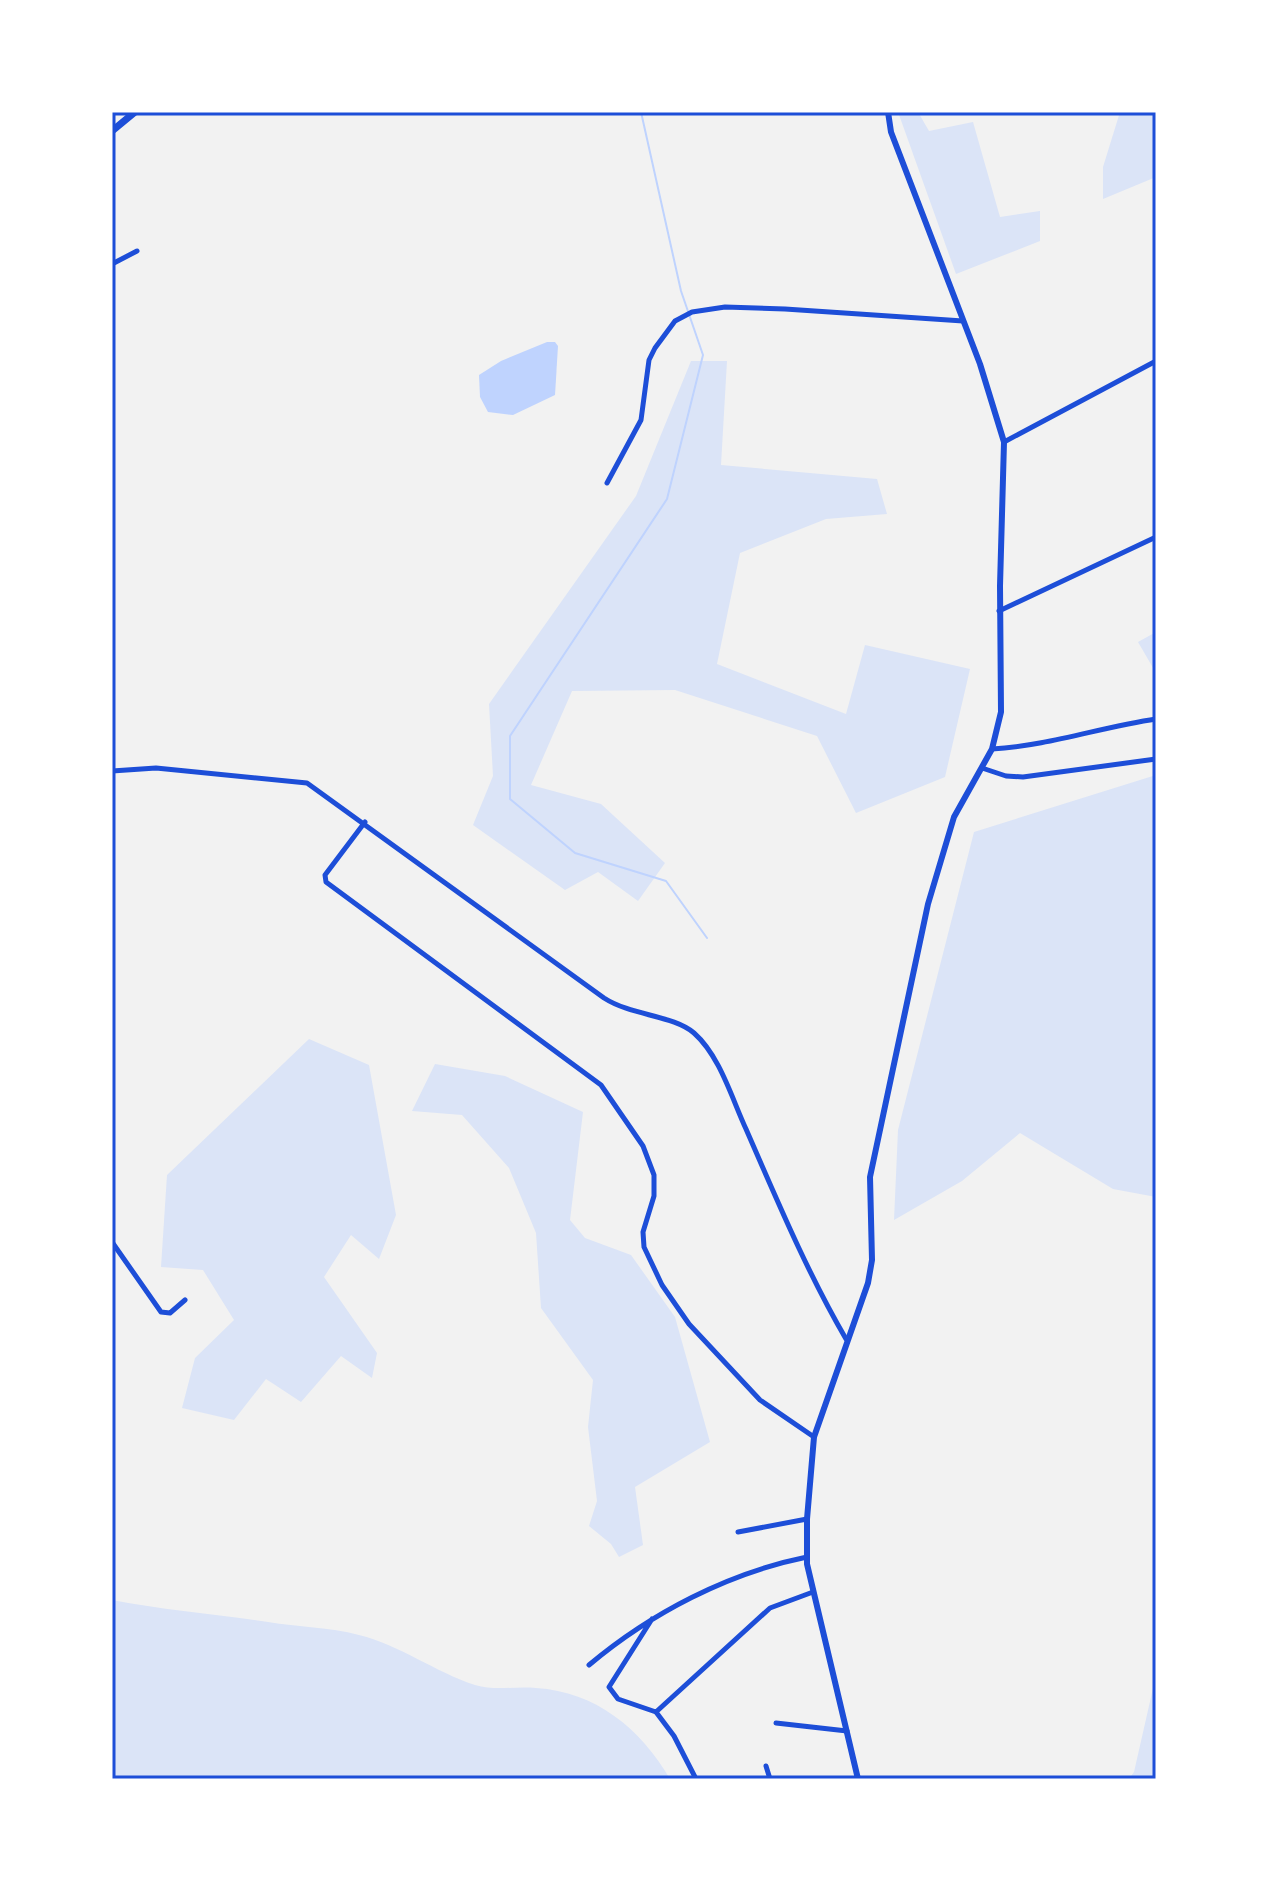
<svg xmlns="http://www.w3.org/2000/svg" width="1268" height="1891" font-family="Mulish,sans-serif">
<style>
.green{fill:#dbe4f7}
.water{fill:#bfd3fe}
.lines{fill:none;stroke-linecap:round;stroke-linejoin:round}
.stream{stroke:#bfd3fe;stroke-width:2}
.minor{stroke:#1d4ed8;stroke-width:5}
.tertiary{stroke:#1d4ed8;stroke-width:6}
.secondary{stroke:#1d4ed8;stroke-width:7}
.neatline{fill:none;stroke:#1d4ed8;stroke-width:3}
</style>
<rect width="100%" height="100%" fill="#f2f2f2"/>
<path class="green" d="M898,112H918L929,131L973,122L1000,217L1040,211V241L956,274Z
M1120,112H1156V177L1103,199V167Z
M691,361H727L721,465L877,479L887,514L826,519L740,553L717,664L846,714L865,645L970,669L945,777L856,813L817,736L675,690L572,691L531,785L601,804L665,863L638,901L598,872L565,890L473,825L493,776L489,704L636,496Z
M1156,632V673L1138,642Z
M1156,775V1197L1113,1189L1020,1133L962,1181L894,1220L898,1130L974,832Z
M309,1039L369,1065L396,1215L379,1259L351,1235L324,1277L377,1353L372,1378L341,1356L301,1402L266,1379L234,1420L182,1408L195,1358L234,1320L203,1270L161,1267L167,1175Z
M435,1064L505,1076L583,1112L570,1220L585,1238L631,1255L675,1317L710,1442L635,1487L643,1545L619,1557L611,1544L589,1526L597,1501L588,1427L593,1380L541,1308L536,1233L509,1168L462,1115L412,1111Z
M112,1600C163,1610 216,1614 268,1622C298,1627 329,1627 359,1635C400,1645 435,1672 475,1685C495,1691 515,1686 536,1688C596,1692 640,1728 670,1779H117L112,1770Z
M1156,1675V1779H1129L1134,1772Z"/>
<path class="water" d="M547,342H555L558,346L555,395L513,415L488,412L480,397L479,375L501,361Z"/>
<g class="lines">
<path class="stream" d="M641,112L681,291L703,355L667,499L510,736V799L575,853L666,881L707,938"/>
<path class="minor" d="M112,264L137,251
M1004,442L1156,361
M607,483L641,420L649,360L655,348L675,321L692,312L725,307L785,309L963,321
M999,611L1156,537
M992,749C1048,746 1101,727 1156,719
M982,768L1006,776L1023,777L1156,759
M112,771L156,768L307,783L604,998C632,1016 673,1015 694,1033C720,1056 732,1099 746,1129C777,1200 807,1272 846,1339
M365,822L325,875L326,882L601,1085L643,1146L654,1175V1196L643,1232L644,1247L662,1285L689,1324L760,1400L814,1437
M112,1242L161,1312L170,1313L185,1300
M738,1532L807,1519
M652,1619L609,1687L618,1699L656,1712L770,1608L813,1592
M589,1665C651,1613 728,1573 807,1557
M656,1712L674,1736L696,1779
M776,1723L847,1731
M766,1766L770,1779"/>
<path class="tertiary" d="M858,1779L807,1564V1519L814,1437L868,1283L872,1260L870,1177L928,904L954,817L992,749L1001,712L1000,586L1004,442L980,364L891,132L888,112"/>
<path class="secondary" d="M112,131L135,112"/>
</g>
<rect width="1268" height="1891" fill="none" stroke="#ffffff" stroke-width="228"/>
<rect x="114" y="114" width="1040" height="1663" class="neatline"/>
</svg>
